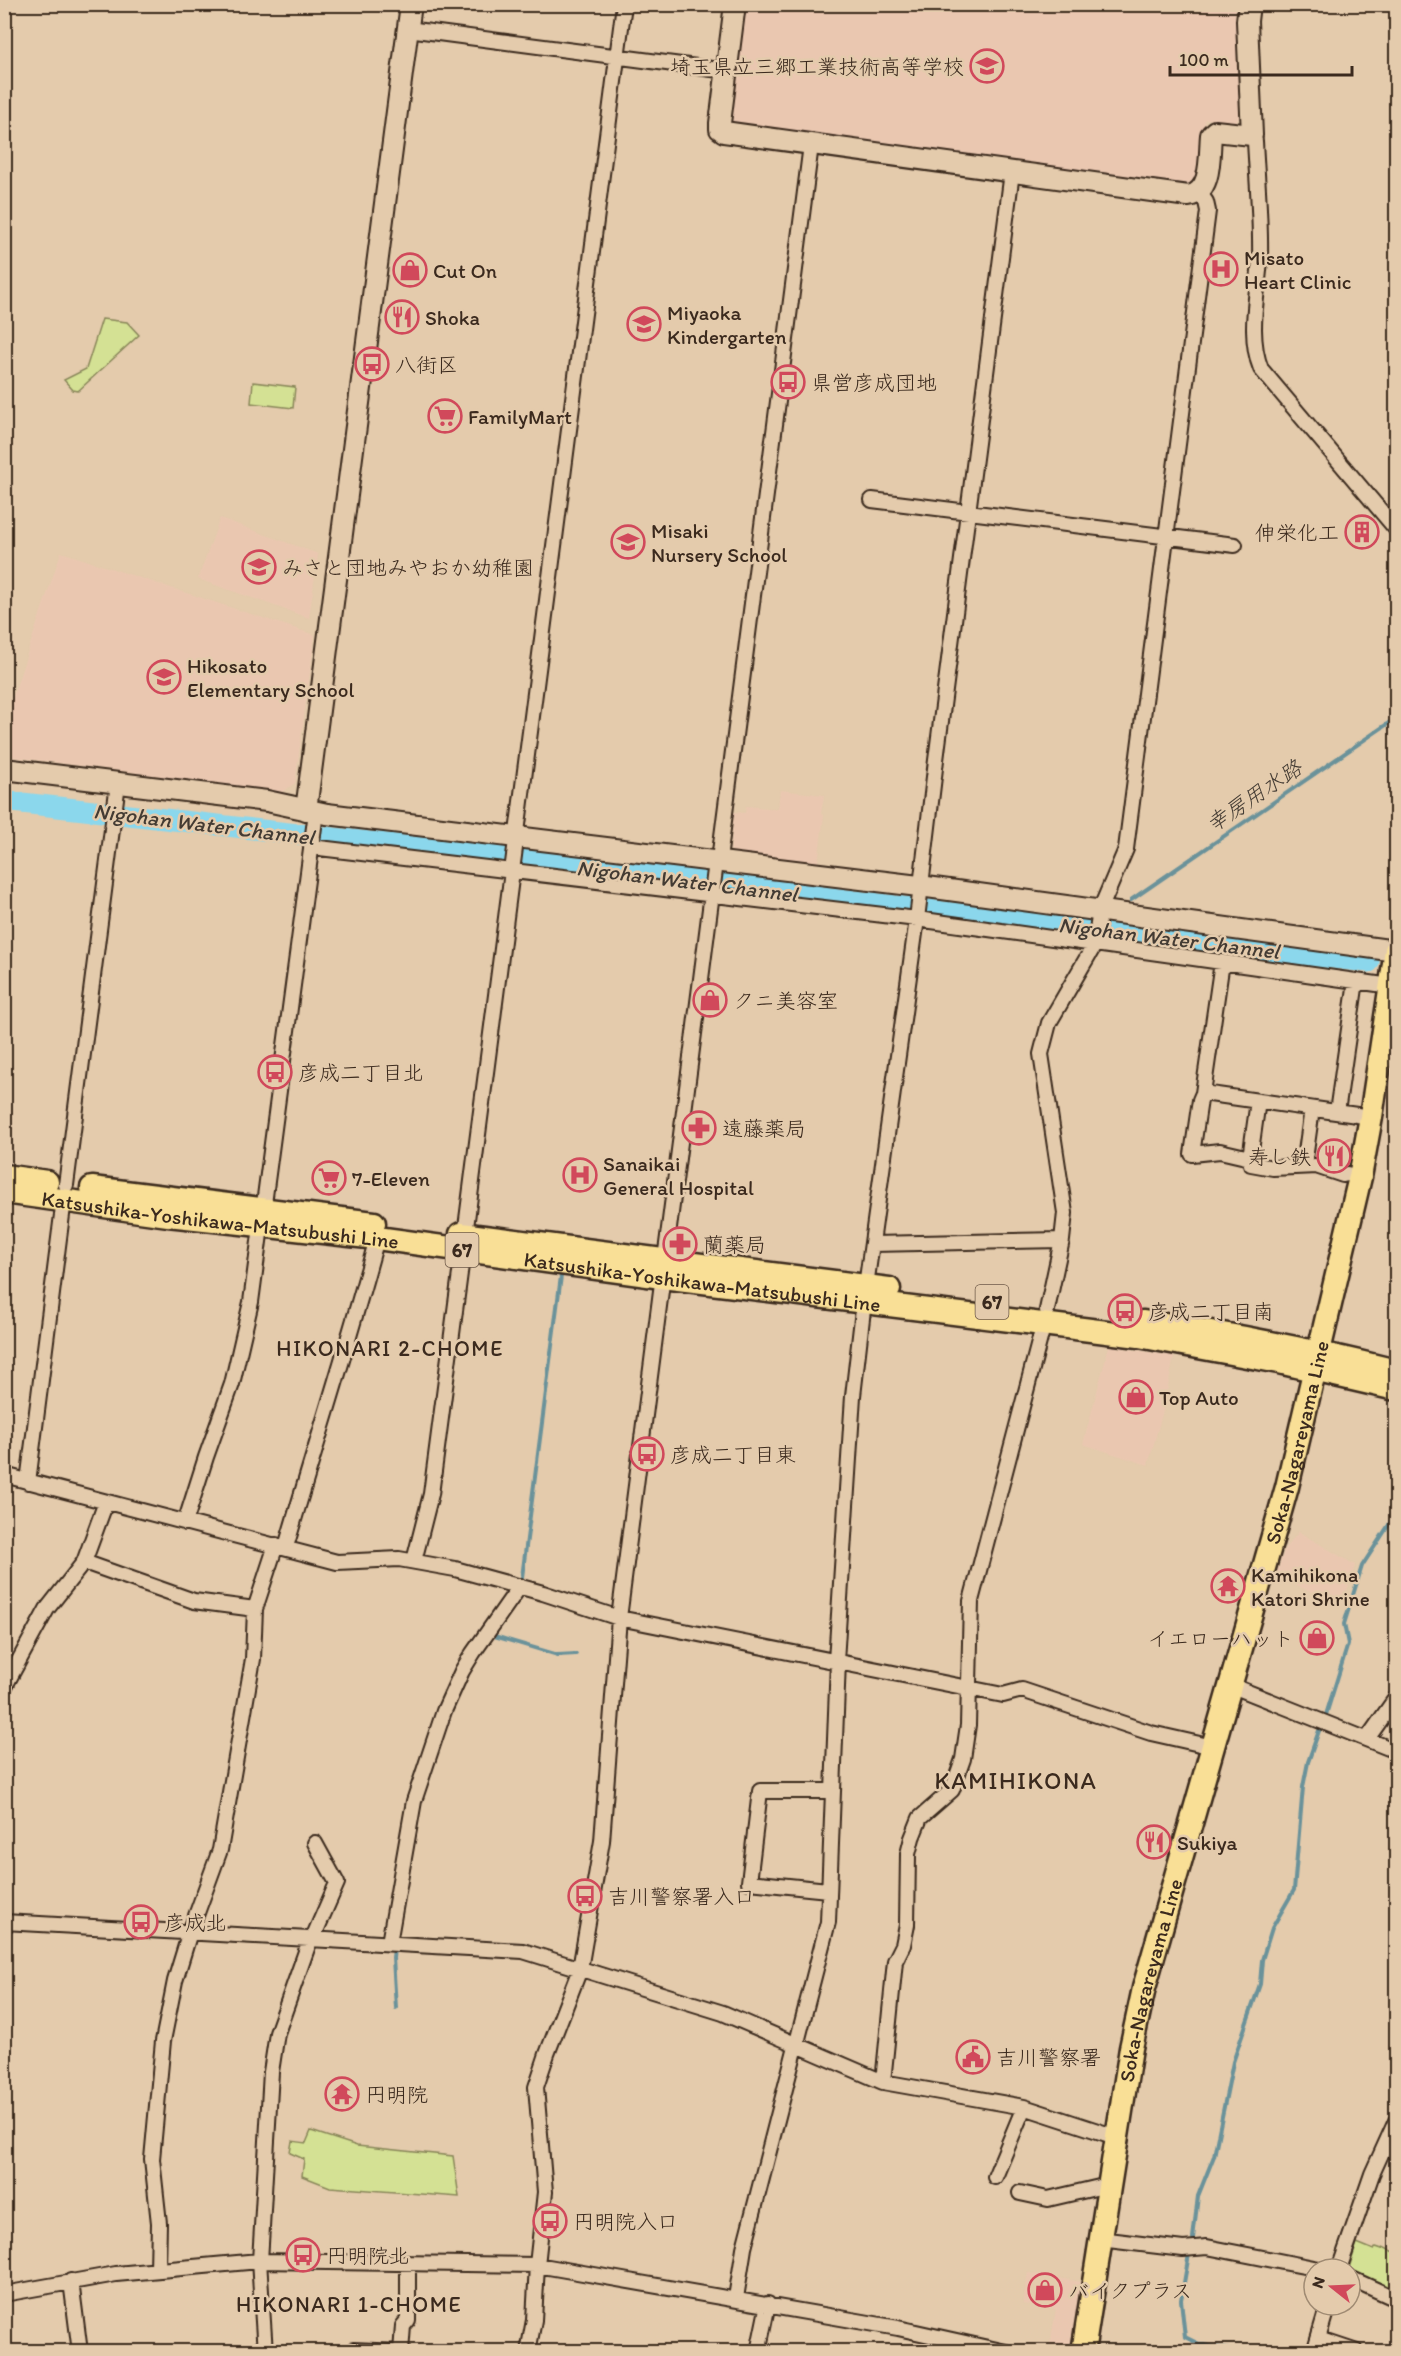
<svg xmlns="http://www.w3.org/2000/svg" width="1401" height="2356" font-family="Itim,'Klee One',sans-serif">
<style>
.built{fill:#eac7b0}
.green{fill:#d4e194;stroke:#888659;stroke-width:1.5}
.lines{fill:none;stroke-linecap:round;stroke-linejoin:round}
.stream{stroke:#6b929a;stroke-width:4}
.river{stroke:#8bd7ec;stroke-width:21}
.street-casing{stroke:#3b2a1e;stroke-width:18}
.secondary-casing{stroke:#3b2a1e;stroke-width:24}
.primary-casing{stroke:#3b2a1e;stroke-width:27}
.street{stroke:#e4cbac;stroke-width:14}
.secondary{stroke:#e4cbac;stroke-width:20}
.primary{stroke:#f9df96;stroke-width:22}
.labels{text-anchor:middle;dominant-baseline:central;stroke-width:5;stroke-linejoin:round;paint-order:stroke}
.shield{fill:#e4cbac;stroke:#6e5a49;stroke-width:1.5}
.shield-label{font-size:20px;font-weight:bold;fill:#3b2a1e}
.poi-label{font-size:21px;fill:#3b2a1e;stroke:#e4cbac;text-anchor:start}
.street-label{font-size:21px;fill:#3b2a1e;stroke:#e4cbac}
.water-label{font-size:22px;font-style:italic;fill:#433b33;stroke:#e4cbac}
.neighbourhood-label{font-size:22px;letter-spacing:1.5px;fill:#3b2a1e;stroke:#e4cbac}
.quarter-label{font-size:24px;letter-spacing:1.5px;fill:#3b2a1e;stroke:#e4cbac}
</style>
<rect width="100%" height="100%" fill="#e4cbac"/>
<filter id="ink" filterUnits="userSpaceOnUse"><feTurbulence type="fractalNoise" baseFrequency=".0167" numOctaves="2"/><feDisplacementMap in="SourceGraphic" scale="12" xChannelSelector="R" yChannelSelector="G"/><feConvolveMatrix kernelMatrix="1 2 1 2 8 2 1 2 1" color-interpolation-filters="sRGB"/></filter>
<g filter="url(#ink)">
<path class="built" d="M745,5H1236L1235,17L1241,115L1236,122L1205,119L1197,179L1191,185L735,128L730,120Z
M220,518L318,554L309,618L198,579Z
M61,552L315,635L295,783L282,792L5,756V720Z
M780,790L824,795L821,814L824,815L818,863L730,852L734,812L745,813L746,806L778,809Z
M1109,1346L1174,1356L1164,1407L1148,1465L1083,1444Z
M1299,1532L1355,1565L1343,1603L1275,1578L1285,1548Z
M1028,2273L1081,2282L1069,2351H1049L1056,2309L1023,2304Z"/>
<path class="green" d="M102,319L127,322L139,335L78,391L73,390L64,380L86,369Z
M253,382L295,387L293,408L251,403Z
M311,2131L357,2146L453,2156L459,2197L330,2187L302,2176L304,2159L290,2153L292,2141L306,2143Z
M1357,2243L1374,2250L1376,2247L1382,2249L1383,2247L1396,2253V2293L1351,2273L1349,2268Z"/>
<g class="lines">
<path class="stream" d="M1131,900L1396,718
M521,1585L561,1276
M491,1635L558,1655L576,1654
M1325,1718L1348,1644L1344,1624L1362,1566L1396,1514
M394,1948L393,1958L396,2008
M1193,2238L1198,2196L1214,2156L1233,2062L1260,1984L1262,1960L1272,1928L1294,1890L1303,1787L1308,1762L1321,1725
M1189,2254L1181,2300L1185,2337L1199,2344L1239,2352"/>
<path class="river" d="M4,801C135,816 265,830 396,845C720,882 1044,927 1369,962"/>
<defs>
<path id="street" d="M408,29L727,71
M1252,135L1255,141C1257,180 1261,220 1260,258C1258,295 1247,334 1261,369L1396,529
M872,500L1235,545
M311,847L917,919L1391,986
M1222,962L1203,1093L1200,1100L1192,1154L1220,1151L1250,1158L1251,1164L1273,1168L1316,1166L1343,1175L1347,1174L1360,1177
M1203,1093L1371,1117
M1337,1112L1356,981
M1250,1158L1258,1101
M1304,1166L1312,1109
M66,1185L118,783
M465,1235L624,4
M873,1244L1062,1240
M866,1286L917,919L936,760L1012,172
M1047,1310L1062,1240L1065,1213L1041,1054L1049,1023L1095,944L1100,910L1126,849L1208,211L1206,202L1199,192
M4,1475L337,1562L399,1559L455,1569L543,1593L619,1618L1003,1695L1022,1690L1151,1733L1213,1747
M28,1482L64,1199
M185,1523L206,1457L232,1384L251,1302L316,812
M286,1547C316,1444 349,1342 377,1238
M414,1561L431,1494L463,1250
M84,1562L194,1601L255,1609
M836,1661L853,1396L864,1301
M1230,1685L1396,1751
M4,1688L47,1609L84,1562L106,1502
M1367,1739L1396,1698
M828,1890L749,1882L760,1791H832
M4,1922L523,1951L723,2013L883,2082L1024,2107L1116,2137
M312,1940L337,1883L315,1843
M389,1943L414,1801L444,1711L462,1671L473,1653L520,1586
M883,2082L895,1961L903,1945L907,1925L908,1854L912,1838L920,1818L952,1790L963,1759L968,1725L971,1601L1044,1323
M995,2177L1024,2107
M1020,2193L1048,2199L1108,2185
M1100,2239L1183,2249L1207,2247L1319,2269
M259,2261L265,2352
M260,2261L271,2072L277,2033L310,1940
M1339,2269L1372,2174L1396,2121
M158,2270L159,2223L152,2159L163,2041L175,1981L190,1932L220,1850L253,1659L255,1609L276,1545
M1350,2278L1396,2299
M71,2281L80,2352
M4,2294L116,2274L259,2261L537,2265L898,2328L1006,2352
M736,2298L744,2248L828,1922L838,1661
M1318,2339L1357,2352
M353,2352V2350L399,2352
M401,2352L403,2326L408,2320V2264
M528,2352L534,2320L537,2265L545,2192L536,2087L547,2054L580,1969L602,1841L619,1618L716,862L720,852L811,145
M758,2352L768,2304
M1314,2352L1328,2305"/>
<path id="secondary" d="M735,4L720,123V129L724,132L1188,196C1213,193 1209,154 1211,135L1215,131L1252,135L1247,21L1249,4
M4,769L267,801L327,814L927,887L1396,951
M306,810L411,4"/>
<g id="primary">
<path d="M4,1176L47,1182"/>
<path d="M92,1188L374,1223"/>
<path id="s1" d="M4,1192L168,1215L377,1238L662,1277L1139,1336L1279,1362L1396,1389"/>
<path d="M461,1234L889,1289"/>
<path d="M1142,1322C1228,1333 1312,1350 1396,1371"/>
<path id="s2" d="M1083,2352L1131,2048L1144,1988L1287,1487L1360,1177L1371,1117L1396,950"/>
</g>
</defs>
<use href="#street" class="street-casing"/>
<use href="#secondary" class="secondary-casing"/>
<use href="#primary" class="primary-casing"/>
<use href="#street" class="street"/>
<use href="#secondary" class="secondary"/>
<use href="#primary" class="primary"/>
</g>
</g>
<defs>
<symbol id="school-ring" viewBox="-11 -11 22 22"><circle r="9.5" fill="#e4cbac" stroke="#d1495b" stroke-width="1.5"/><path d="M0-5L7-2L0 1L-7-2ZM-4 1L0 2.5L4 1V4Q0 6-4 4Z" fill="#d1495b"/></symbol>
<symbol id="hospital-ring" viewBox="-11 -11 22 22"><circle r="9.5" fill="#e4cbac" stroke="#d1495b" stroke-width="1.5"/><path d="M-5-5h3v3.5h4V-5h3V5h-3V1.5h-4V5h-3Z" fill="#d1495b"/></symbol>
<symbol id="shop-ring" viewBox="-11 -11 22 22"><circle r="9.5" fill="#e4cbac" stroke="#d1495b" stroke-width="1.5"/><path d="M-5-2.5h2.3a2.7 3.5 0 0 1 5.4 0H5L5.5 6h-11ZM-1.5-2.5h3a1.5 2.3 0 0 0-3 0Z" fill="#d1495b"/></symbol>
<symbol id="restaurant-ring" viewBox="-11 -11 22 22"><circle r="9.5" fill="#e4cbac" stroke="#d1495b" stroke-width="1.5"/><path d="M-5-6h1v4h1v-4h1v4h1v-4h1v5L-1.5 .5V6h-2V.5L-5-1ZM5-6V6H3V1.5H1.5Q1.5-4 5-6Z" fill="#d1495b"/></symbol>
<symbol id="bus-ring" viewBox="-11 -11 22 22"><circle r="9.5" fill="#e4cbac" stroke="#d1495b" stroke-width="1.5"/><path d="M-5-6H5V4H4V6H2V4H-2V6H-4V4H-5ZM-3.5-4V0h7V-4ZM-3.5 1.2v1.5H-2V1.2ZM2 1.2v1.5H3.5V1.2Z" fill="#d1495b"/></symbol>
<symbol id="supermarket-ring" viewBox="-11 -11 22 22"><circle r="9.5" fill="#e4cbac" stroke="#d1495b" stroke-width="1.5"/><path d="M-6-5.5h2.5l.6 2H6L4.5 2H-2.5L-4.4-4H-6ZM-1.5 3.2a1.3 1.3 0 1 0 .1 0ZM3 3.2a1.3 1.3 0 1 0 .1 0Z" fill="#d1495b"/></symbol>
<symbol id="building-ring" viewBox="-11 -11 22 22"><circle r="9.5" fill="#e4cbac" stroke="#d1495b" stroke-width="1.5"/><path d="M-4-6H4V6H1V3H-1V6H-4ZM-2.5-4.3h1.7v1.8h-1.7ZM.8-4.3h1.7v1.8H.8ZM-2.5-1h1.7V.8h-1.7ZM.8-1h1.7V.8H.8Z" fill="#d1495b"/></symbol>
<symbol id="pharmacy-ring" viewBox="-11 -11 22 22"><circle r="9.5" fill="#e4cbac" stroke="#d1495b" stroke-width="1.5"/><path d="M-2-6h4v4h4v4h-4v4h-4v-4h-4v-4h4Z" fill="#d1495b"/></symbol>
<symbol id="temple-ring" viewBox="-11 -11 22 22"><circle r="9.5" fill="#e4cbac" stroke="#d1495b" stroke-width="1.5"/><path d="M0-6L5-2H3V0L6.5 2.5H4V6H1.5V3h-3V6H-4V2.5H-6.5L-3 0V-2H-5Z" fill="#d1495b"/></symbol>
<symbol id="civic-ring" viewBox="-11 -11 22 22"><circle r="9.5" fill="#e4cbac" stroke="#d1495b" stroke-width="1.5"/><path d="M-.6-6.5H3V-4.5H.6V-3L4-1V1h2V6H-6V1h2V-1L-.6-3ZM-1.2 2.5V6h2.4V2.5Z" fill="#d1495b"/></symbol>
</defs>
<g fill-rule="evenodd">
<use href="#school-ring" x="968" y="47" width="38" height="38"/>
<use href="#hospital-ring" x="1202" y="250" width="38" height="38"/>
<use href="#shop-ring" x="391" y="251" width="38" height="38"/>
<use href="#restaurant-ring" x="383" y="298" width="38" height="38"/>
<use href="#school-ring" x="625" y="305" width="38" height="38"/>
<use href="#bus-ring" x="353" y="345" width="38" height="38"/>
<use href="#bus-ring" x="769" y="363" width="38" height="38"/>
<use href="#supermarket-ring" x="426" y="397" width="38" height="38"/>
<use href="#building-ring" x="1343" y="513" width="38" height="38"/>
<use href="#school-ring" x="609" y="523" width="38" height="38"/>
<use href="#school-ring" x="240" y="548" width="38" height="38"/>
<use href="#school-ring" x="145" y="658" width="38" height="38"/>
<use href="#shop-ring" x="691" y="981" width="38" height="38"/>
<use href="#bus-ring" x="256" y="1053" width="38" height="38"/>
<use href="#pharmacy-ring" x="680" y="1109" width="38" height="38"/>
<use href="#restaurant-ring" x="1315" y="1137" width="38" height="38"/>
<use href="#hospital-ring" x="561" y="1156" width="38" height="38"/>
<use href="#supermarket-ring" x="310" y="1159" width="38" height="38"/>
<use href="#pharmacy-ring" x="661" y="1225" width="38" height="38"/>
<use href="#bus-ring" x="1106" y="1292" width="38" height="38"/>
<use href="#shop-ring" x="1117" y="1378" width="38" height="38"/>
<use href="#bus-ring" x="628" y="1435" width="38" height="38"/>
<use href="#temple-ring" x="1209" y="1567" width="38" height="38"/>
<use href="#shop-ring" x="1298" y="1619" width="38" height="38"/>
<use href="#restaurant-ring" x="1135" y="1823" width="38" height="38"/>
<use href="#bus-ring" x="566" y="1877" width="38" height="38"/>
<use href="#bus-ring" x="122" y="1903" width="38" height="38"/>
<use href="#civic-ring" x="954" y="2038" width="38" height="38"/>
<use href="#temple-ring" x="323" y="2075" width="38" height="38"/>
<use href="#bus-ring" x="531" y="2202" width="38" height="38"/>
<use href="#bus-ring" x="284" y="2236" width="38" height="38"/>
<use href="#shop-ring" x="1026" y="2271" width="38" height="38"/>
</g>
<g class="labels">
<g class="shield">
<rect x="445.5" y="1233" width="33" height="34" rx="4.5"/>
<rect x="975.5" y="1285" width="33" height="34" rx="4.5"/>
</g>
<g class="shield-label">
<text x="462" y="1250">67</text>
<text x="992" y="1302">67</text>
</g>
<g class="poi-label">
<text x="964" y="66" text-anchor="end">埼玉県立三郷工業技術高等学校</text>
<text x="1244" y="257">Misato<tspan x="1244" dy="24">Heart Clinic</tspan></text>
<text x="433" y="270">Cut On</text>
<text x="667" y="312">Miyaoka<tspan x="667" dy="24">Kindergarten</tspan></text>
<text x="425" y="317">Shoka</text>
<text x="395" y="364">八街区</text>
<text x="811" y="382">県営彦成団地</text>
<text x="468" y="416">FamilyMart</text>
<text x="651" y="530">Misaki<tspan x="651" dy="24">Nursery School</tspan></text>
<text x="1339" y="532" text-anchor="end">伸栄化工</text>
<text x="282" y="567">みさと団地みやおか幼稚園</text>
<text x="187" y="665">Hikosato<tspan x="187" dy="24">Elementary School</tspan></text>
<text x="733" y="1000">クニ美容室</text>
<text x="298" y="1072">彦成二丁目北</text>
<text x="722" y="1128">遠藤薬局</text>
<text x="1311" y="1156" text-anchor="end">寿し鉄</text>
<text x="603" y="1163">Sanaikai<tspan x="603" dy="24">General Hospital</tspan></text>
<text x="352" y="1178">7-Eleven</text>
<text x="703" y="1244">蘭薬局</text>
<text x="1148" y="1311">彦成二丁目南</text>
<text x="1159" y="1397">Top Auto</text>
<text x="670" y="1454">彦成二丁目東</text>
<text x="1251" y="1574">Kamihikona<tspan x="1251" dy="24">Katori Shrine</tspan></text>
<text x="1294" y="1638" text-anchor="end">イエローハット</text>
<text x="1177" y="1842">Sukiya</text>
<text x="608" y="1896">吉川警察署入口</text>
<text x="164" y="1922">彦成北</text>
<text x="996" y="2057">吉川警察署</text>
<text x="365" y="2094">円明院</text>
<text x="573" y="2221">円明院入口</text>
<text x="326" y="2255">円明院北</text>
<text x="1068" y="2290">バイクプラス</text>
</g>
<g class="street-label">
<text stroke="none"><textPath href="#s1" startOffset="218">Katsushika-Yoshikawa-Matsubushi Line</textPath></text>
<text stroke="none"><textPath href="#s1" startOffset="704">Katsushika-Yoshikawa-Matsubushi Line</textPath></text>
<text stroke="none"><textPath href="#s2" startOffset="936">Soka-Nagareyama Line</textPath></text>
<text stroke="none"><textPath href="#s2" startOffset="378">Soka-Nagareyama Line</textPath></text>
</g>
<g class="water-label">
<text transform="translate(1254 796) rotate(-34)">幸房用水路</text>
<text transform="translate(204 824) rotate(7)">Nigohan Water Channel</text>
<text transform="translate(687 881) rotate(7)">Nigohan Water Channel</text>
<text transform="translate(1169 938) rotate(7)">Nigohan Water Channel</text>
</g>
<g class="neighbourhood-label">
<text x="390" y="1348">HIKONARI 2-CHOME</text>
<text x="349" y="2304">HIKONARI 1-CHOME</text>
</g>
<g class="quarter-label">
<text x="1016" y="1780">KAMIHIKONA</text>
</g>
</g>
<rect width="1401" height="2356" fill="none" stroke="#e4cbac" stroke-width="24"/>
<rect x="12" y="12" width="1377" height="2332" fill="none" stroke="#3b2a1e" stroke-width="2" filter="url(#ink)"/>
<g transform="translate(1332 2287) rotate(288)"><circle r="28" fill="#e4cbac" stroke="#a08b73" stroke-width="1.5"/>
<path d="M0-4.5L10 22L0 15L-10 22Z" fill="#d1495b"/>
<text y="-9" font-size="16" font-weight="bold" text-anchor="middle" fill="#3b2a1e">N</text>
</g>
<path d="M1170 66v9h182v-9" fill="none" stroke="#3b2a1e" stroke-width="3"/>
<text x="1179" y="66" font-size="18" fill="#3b2a1e" stroke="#e4cbac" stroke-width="4.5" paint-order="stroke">100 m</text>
</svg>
